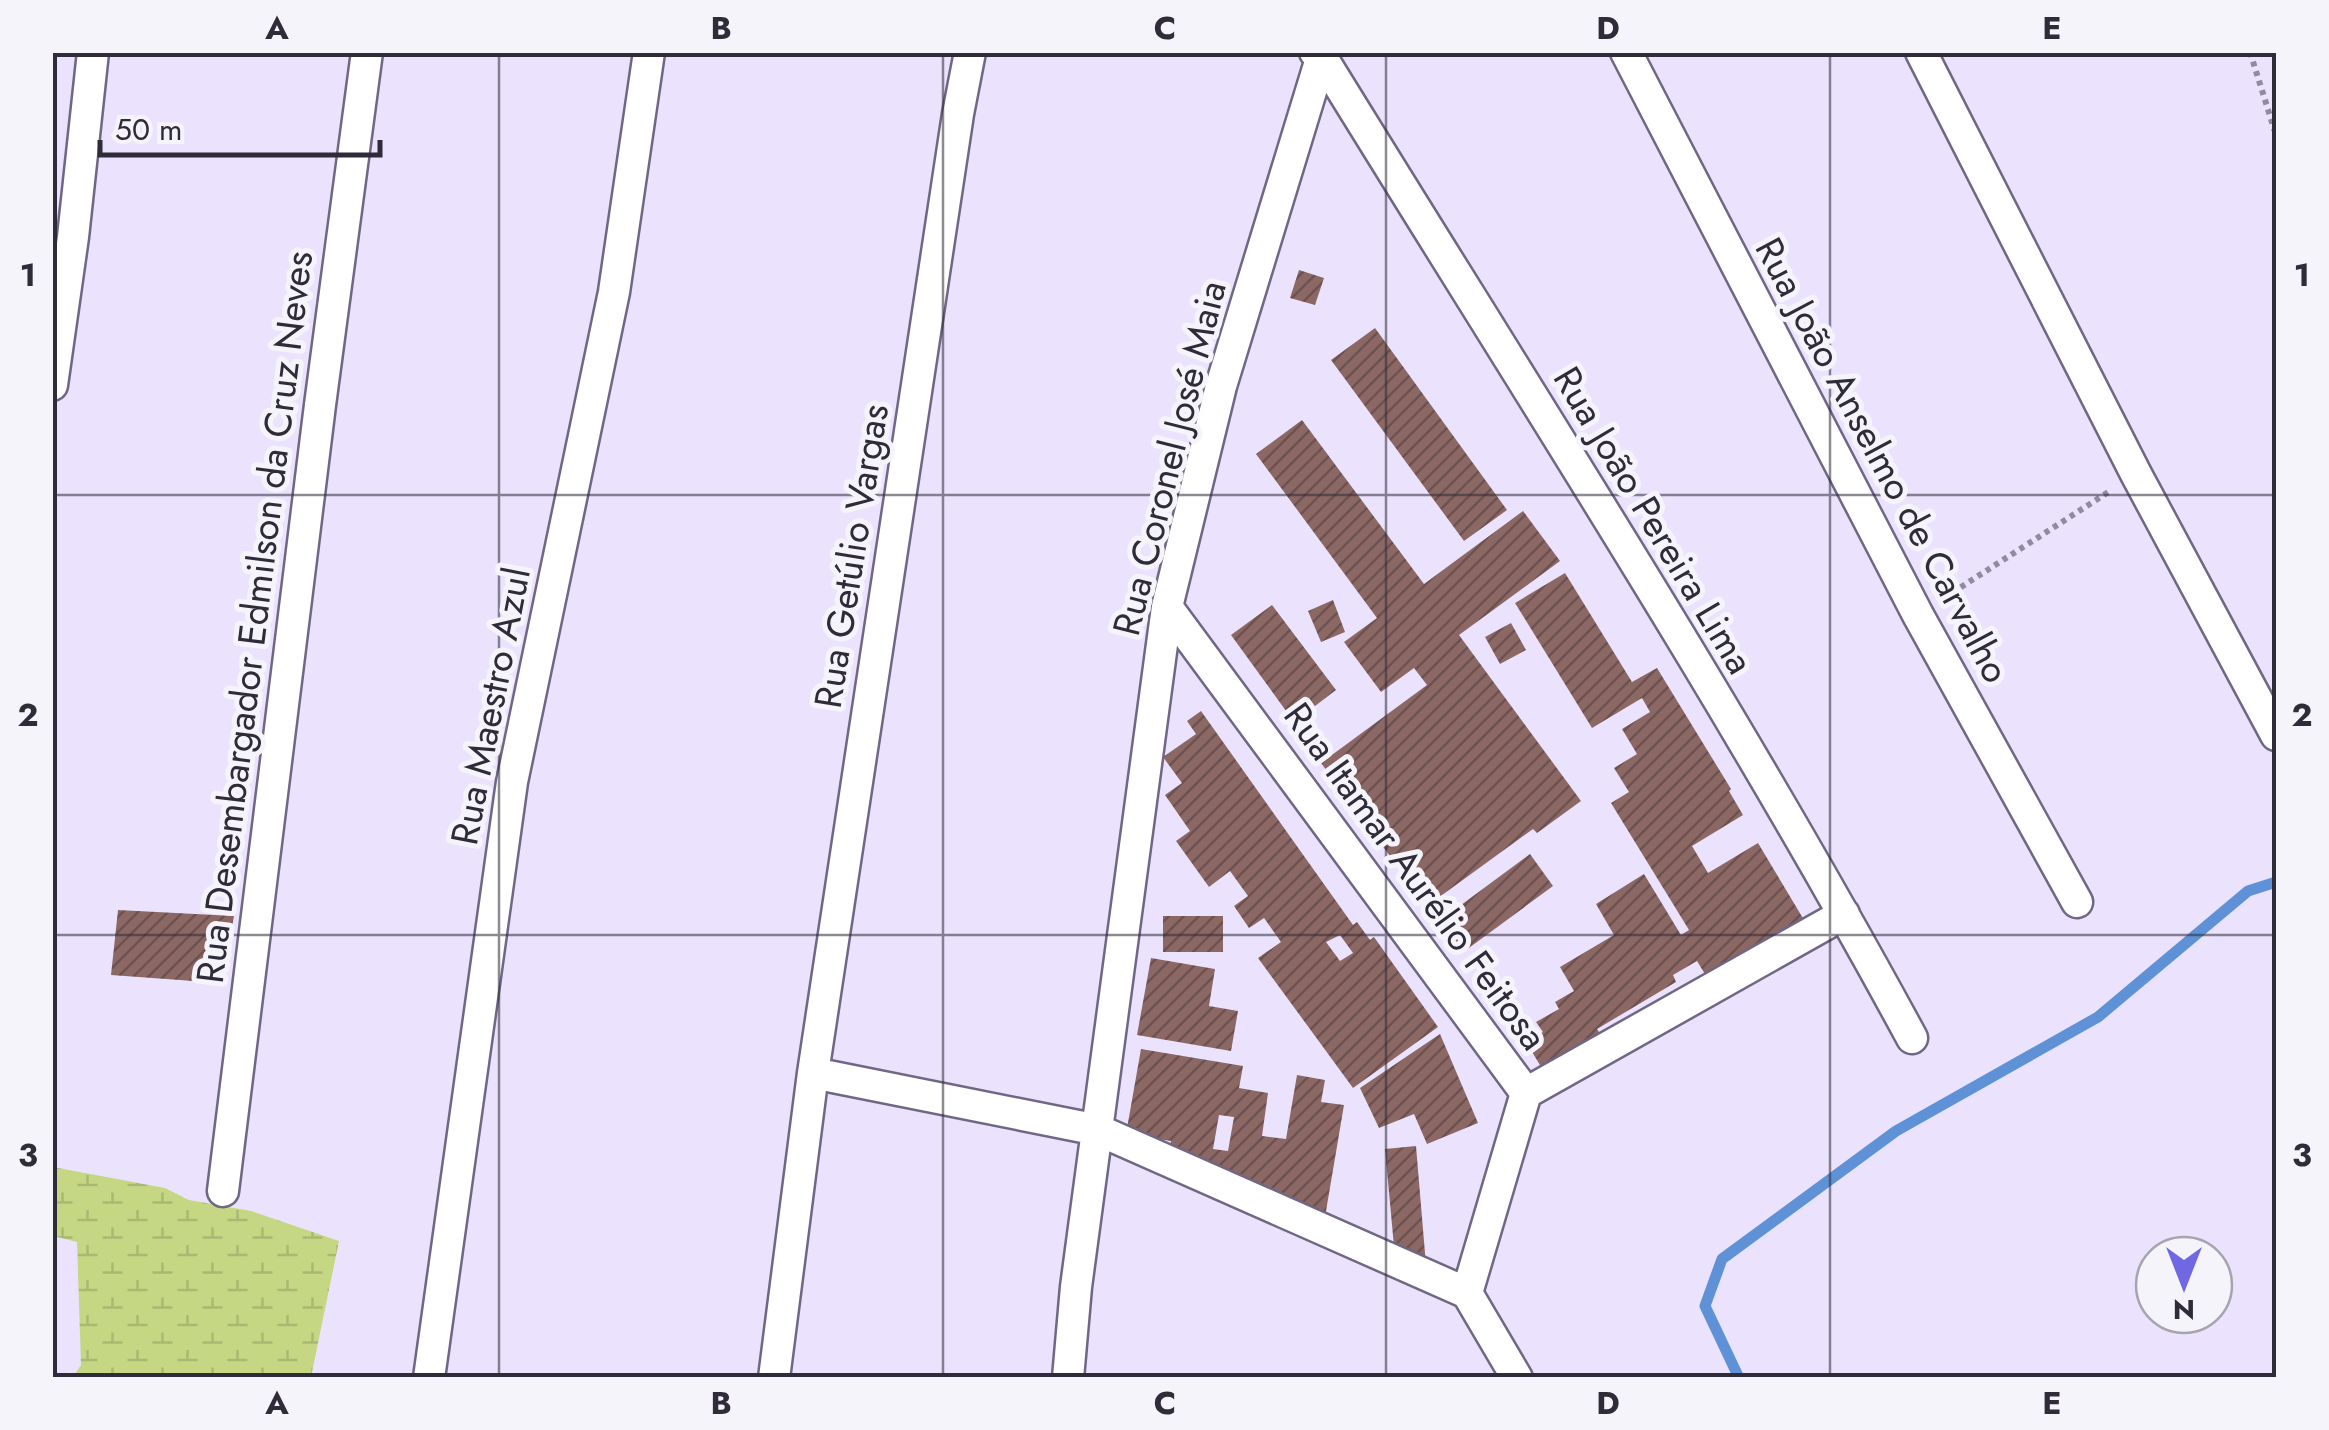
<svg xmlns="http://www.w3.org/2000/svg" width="2329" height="1430" font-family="Jost,sans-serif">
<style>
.wetland{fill:url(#wetland-marsh)}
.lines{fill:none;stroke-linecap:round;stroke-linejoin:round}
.stream{stroke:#5e91d6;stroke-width:11}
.building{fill:url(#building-hatch);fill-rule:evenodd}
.street-casing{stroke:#706784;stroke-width:35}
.path{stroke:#918b9f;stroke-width:6;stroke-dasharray:5 5;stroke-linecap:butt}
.street{stroke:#fff;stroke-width:30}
.grid{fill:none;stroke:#2f2b38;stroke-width:2.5;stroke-opacity:0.55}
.labels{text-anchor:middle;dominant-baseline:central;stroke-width:10;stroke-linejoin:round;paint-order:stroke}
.street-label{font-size:38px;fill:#2f2b38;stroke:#f6f4fb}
.neatline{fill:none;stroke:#2f2b38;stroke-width:4}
.grid-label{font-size:32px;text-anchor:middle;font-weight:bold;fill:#2f2b38}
</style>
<defs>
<pattern id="wetland-marsh" width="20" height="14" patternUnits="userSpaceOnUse" patternTransform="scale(2.5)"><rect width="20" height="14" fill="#c5d783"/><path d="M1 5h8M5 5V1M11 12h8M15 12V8" fill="none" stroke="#aab972"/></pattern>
<pattern id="building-hatch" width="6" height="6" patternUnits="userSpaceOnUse" patternTransform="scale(2.5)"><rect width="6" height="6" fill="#8c6865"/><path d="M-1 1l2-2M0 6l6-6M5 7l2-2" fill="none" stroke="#6c5150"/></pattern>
</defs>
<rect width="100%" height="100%" fill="#ebe3fe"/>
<path class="wetland" d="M53,1167L165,1188L189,1200L251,1211L339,1241L311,1377H73L81,1365L77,1242L53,1236Z"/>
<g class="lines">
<path class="stream" d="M1739,1378L1705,1306L1722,1259L1896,1131L2098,1017L2248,891L2276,882"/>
</g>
<path class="building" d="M1299,270L1324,278L1315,305L1290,298Z
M1375,328L1507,510L1464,541L1331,360Z
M1302,420L1424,584L1523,511L1560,561L1459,635L1581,801L1537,833L1533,829L1427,906L1321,763L1427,685L1414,668L1381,692L1344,642L1377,618L1256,454Z
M1565,573L1632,682L1657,668L1731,789L1729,791L1743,815L1692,846L1708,873L1758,843L1807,925L1711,984L1697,961L1673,975L1676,982L1597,1029L1601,1035L1543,1070L1526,1042L1543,1032L1536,1022L1559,1009L1555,1002L1574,991L1560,967L1614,935L1596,904L1644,874L1681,935L1689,930L1611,803L1629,792L1614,768L1637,754L1622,729L1650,712L1642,698L1592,728L1515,603Z
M1333,600L1345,632L1321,642L1308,611Z
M1272,605L1336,690L1294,722L1231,635Z
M1511,623L1526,650L1500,664L1485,637Z
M1201,711L1353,925L1357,922L1370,940L1374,937L1438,1027L1353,1088L1258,958L1281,942L1264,918L1249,928L1234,906L1248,896L1230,871L1209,887L1176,841L1190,831L1165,795L1182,783L1163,757L1196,734L1187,721ZM1340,935L1353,953L1340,961L1326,942Z
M1530,854L1553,886L1462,953L1438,922Z
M118,910L234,916L221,983L111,975Z
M1163,916H1223V952H1163Z
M1151,958L1215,969L1209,1006L1238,1011L1231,1051L1137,1035Z
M1440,1034L1478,1123L1427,1144L1414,1114L1379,1128L1360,1088Z
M1141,1049L1243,1066L1239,1088L1268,1093L1262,1136L1286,1139L1297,1075L1325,1080L1321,1102L1344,1105L1325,1217L1166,1171L1171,1141L1126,1134ZM1219,1115L1234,1117L1228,1151L1213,1149Z
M1416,1146L1426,1265L1396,1268L1385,1149Z"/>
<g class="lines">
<defs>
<path id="street" d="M1315,52L1321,56C1521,381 1730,702 1912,1038
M1626,52L1918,615L2077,902
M1921,52L2136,474L2276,735
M52,385L73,237L93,52
M1167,607L1526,1093L1844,914
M813,1073L1098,1130L1467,1293
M223,1191L320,405L367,52
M429,1378L512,782L614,292L649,52
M774,1378L813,1073L958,114L970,52
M1068,1378L1076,1287L1167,607L1221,386L1323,52
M1517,1378L1467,1293L1526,1093"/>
</defs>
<use href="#street" class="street-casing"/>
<path class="path" d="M2250,52L2276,135
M1944,598L2110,491"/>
<use href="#street" class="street"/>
</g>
<path class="grid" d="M499,52V1378M943,52V1378M1386,52V1378M1830,52V1378M52,495H2276M52,935H2276"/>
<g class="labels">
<g class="street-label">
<text transform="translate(1169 458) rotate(-76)">Rua Coronel José Maia</text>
<text transform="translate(1883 460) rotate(62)">Rua João Anselmo de Carvalho</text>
<text transform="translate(1654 520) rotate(59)">Rua João Pereira Lima</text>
<text transform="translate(851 556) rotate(-81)">Rua Getúlio Vargas</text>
<text transform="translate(254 617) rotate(-83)">Rua Desembargador Edmilson da Cruz Neves</text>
<text transform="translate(490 706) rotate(-79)">Rua Maestro Azul</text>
<text transform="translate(1416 876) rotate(54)">Rua Itamar Aurélio Feitosa</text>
</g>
</g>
<rect width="2329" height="1430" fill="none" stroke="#f6f4fb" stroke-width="110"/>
<g transform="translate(2184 1285) rotate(180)"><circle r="48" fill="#f6f4fb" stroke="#a6a4ad" stroke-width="2.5"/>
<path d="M0-8L18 38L0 25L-18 38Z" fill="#7068e2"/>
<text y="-15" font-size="28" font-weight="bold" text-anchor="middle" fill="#2f2b38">N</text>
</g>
<path d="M100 140v15h280v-15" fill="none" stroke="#2f2b38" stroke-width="5"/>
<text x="115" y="140" font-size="30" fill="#2f2b38" stroke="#f6f4fb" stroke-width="8" paint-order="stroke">50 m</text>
<rect x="55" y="55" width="2219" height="1320" class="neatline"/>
<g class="grid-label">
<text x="277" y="39">A</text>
<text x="721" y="39">B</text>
<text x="1165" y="39">C</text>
<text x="1608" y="39">D</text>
<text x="2052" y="39">E</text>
<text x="28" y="286">1</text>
<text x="2302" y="286">1</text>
<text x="28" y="726">2</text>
<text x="2302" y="726">2</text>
<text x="28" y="1166">3</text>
<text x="2302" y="1166">3</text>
<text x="277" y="1414">A</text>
<text x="721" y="1414">B</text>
<text x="1165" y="1414">C</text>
<text x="1608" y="1414">D</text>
<text x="2052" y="1414">E</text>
</g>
</svg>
